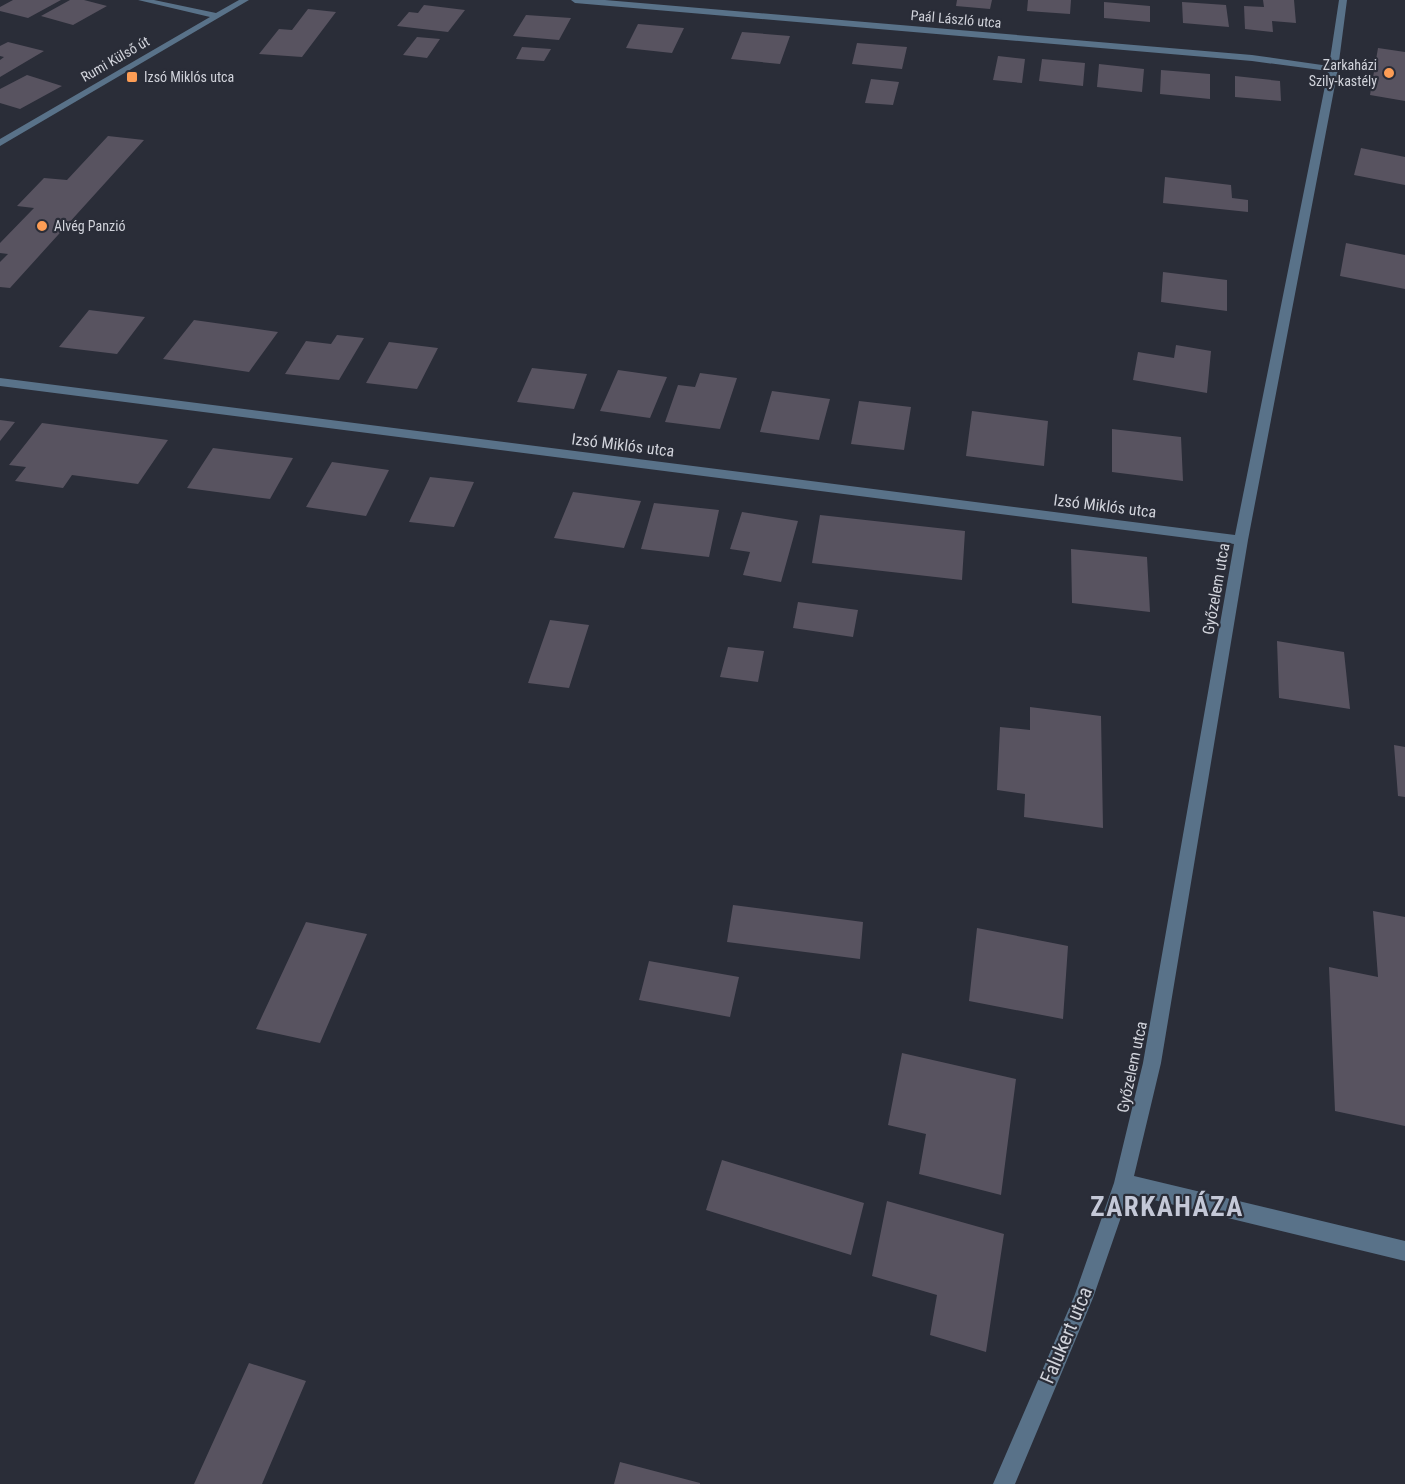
<svg xmlns="http://www.w3.org/2000/svg" width="1405" height="1484" font-family="'Roboto Condensed',sans-serif">
<style>
.building{fill:#585360}
.lines{fill:none;stroke-linecap:round;stroke-linejoin:round}
.minor{fill:#597289;fill-rule:evenodd}
.poi-dot{fill:#fd9d55;stroke:#2a2d38;stroke-width:2}
.labels{text-anchor:middle;dominant-baseline:central;stroke-width:4.5;stroke-linejoin:round;paint-order:stroke}
.far-street-label{font-size:14px;fill:#d1d3db;stroke:#2a2d38}
.far-poi-label{font-size:14px;fill:#d1d3db;stroke:#2a2d38;text-anchor:start}
.street-label{font-size:16px;fill:#d1d3db;stroke:#2a2d38}
.near-street-label{font-size:20px;fill:#d1d3db;stroke:#2a2d38}
.near-district-label{font-size:27px;font-weight:bold;letter-spacing:1.5px;fill:#c4c8d7;stroke:#2a2d38}
</style>
<rect width="100%" height="100%" fill="#2a2d38"/>
<path class="building" d="M13,0H61L28,18L0,11V7Z
M70,0H84L107,6L73,25L41,16Z
M957,0H992L990,9L956,6Z
M1028,0H1071L1070,14L1027,11Z
M1263,0H1294L1296,23L1272,21L1273,32L1245,29L1244,6L1264,7Z
M1104,2L1150,6V22L1104,18Z
M1182,2L1226,5L1229,27L1183,23Z
M424,5L465,10L448,32L397,26L409,12L418,13Z
M308,9L336,12L302,57L259,54L279,29L292,30Z
M526,15L571,18L559,40L513,36Z
M638,24L684,28L672,53L626,48Z
M742,32L790,36L780,64L731,59Z
M417,37L440,39L427,58L403,55Z
M8,42L44,51L0,77V60L4,57L0,56V46Z
M857,43L907,47L902,69L852,64Z
M522,47L551,49L544,61L516,59Z
M1378,48L1405,52V101L1370,95Z
M998,56L1025,59L1022,83L993,80Z
M1042,59L1085,63L1083,86L1039,81Z
M1099,64L1144,69L1142,92L1097,87Z
M1161,70L1210,74V99L1160,94Z
M27,75L62,86L20,109L0,103V89Z
M1235,76L1280,81L1281,101L1235,97Z
M871,79L899,82L893,105L865,103Z
M108,136L144,140L10,288L0,287V262L8,254L0,253V243L34,208L17,206L44,178L67,180Z
M1361,148L1405,157V185L1354,175Z
M1165,177L1231,185L1232,198L1248,200V212L1163,203Z
M1346,243L1405,255V289L1340,276Z
M1163,272L1227,280V311L1161,302Z
M89,310L145,317L117,354L59,347Z
M194,320L278,332L249,372L163,359Z
M337,335L364,338L339,380L285,374L306,341L331,344Z
M389,342L438,348L417,389L366,383Z
M1176,345L1211,351L1207,393L1133,380L1138,352L1174,358Z
M532,368L587,374L574,409L517,402Z
M618,370L667,377L650,418L600,411Z
M700,373L737,378L720,429L665,422L678,385L695,387Z
M772,391L830,399L819,440L760,432Z
M859,401L911,407L904,450L851,444Z
M972,411L1048,421L1044,466L966,456Z
M0,420L15,422L0,441Z
M42,423L168,440L138,484L72,475L63,488L15,481L26,467L9,465Z
M1112,429L1181,437L1183,481L1112,472Z
M213,448L293,458L270,499L187,488Z
M332,462L389,470L366,516L306,507Z
M430,477L474,482L454,527L409,522Z
M573,492L641,501L624,548L554,538Z
M654,503L719,510L709,557L641,549Z
M742,512L798,521L781,582L743,575L750,552L730,549Z
M820,515L965,531L962,580L812,563Z
M1071,549L1147,557L1150,612L1072,603Z
M798,602L858,610L853,637L793,628Z
M550,620L589,625L569,688L528,683Z
M1277,641L1344,652L1350,709L1279,698Z
M728,647L764,651L758,682L720,677Z
M1030,707L1101,716L1103,828L1024,817L1025,794L997,790L1000,727L1030,730Z
M1394,745L1405,747V797L1398,796Z
M733,905L863,922L860,959L727,942Z
M1373,911L1405,917V1126L1335,1111L1329,967L1378,977Z
M306,922L367,934L320,1043L256,1029Z
M977,928L1068,946L1063,1019L969,1001Z
M649,961L739,977L730,1017L639,1000Z
M902,1053L1016,1079L1001,1195L919,1174L926,1134L888,1125Z
M722,1160L864,1203L851,1255L706,1210Z
M887,1201L1004,1234L986,1352L930,1335L937,1295L872,1276Z
M249,1363L306,1381L262,1484H194Z
M620,1462L700,1483V1484H614Z"/>
<g class="lines">
<path class="minor" d="M138,0H154L216,13L239,0H249L0,146V139L210,17Z
M571,0H605L1252,55L1329,66L1339,0H1347L1338,69L1248,540L1161,1063L1134,1176L1405,1241V1261L1129,1194L1093,1298L1015,1484H993L1074,1297L1114,1183L1143,1063L1234,544L0,386V378L1235,535L1328,71L1252,61L575,3Z"/>
</g>
<g class="poi-dot">
<circle cx="1389" cy="73" r="6"/>
<rect x="126" y="71" width="12" height="12" rx="3"/>
<circle cx="42" cy="226" r="6"/>
</g>
<g class="labels">
<g class="far-street-label">
<text transform="translate(956 19) rotate(5)">Paál László utca</text>
<text transform="translate(115 59) rotate(-30)">Rumi Külső út</text>
</g>
<g class="far-poi-label">
<text x="1377" y="65" text-anchor="end">Zarkaházi<tspan x="1377" dy="16">Szily-kastély</tspan></text>
<text x="144" y="77">Izsó Miklós utca</text>
<text x="54" y="226">Alvég Panzió</text>
</g>
<g class="street-label">
<text transform="translate(623 445) rotate(7)">Izsó Miklós utca</text>
<text transform="translate(1105 506) rotate(7)">Izsó Miklós utca</text>
<text transform="translate(1216 589) rotate(-80)">Győzelem utca</text>
<text transform="translate(1132 1067) rotate(-78)">Győzelem utca</text>
</g>
<g class="near-street-label">
<text transform="translate(1066 1335) rotate(-67)">Falukert utca</text>
</g>
<g class="near-district-label">
<text x="1167" y="1207">ZARKAHÁZA</text>
</g>
</g>
</svg>
